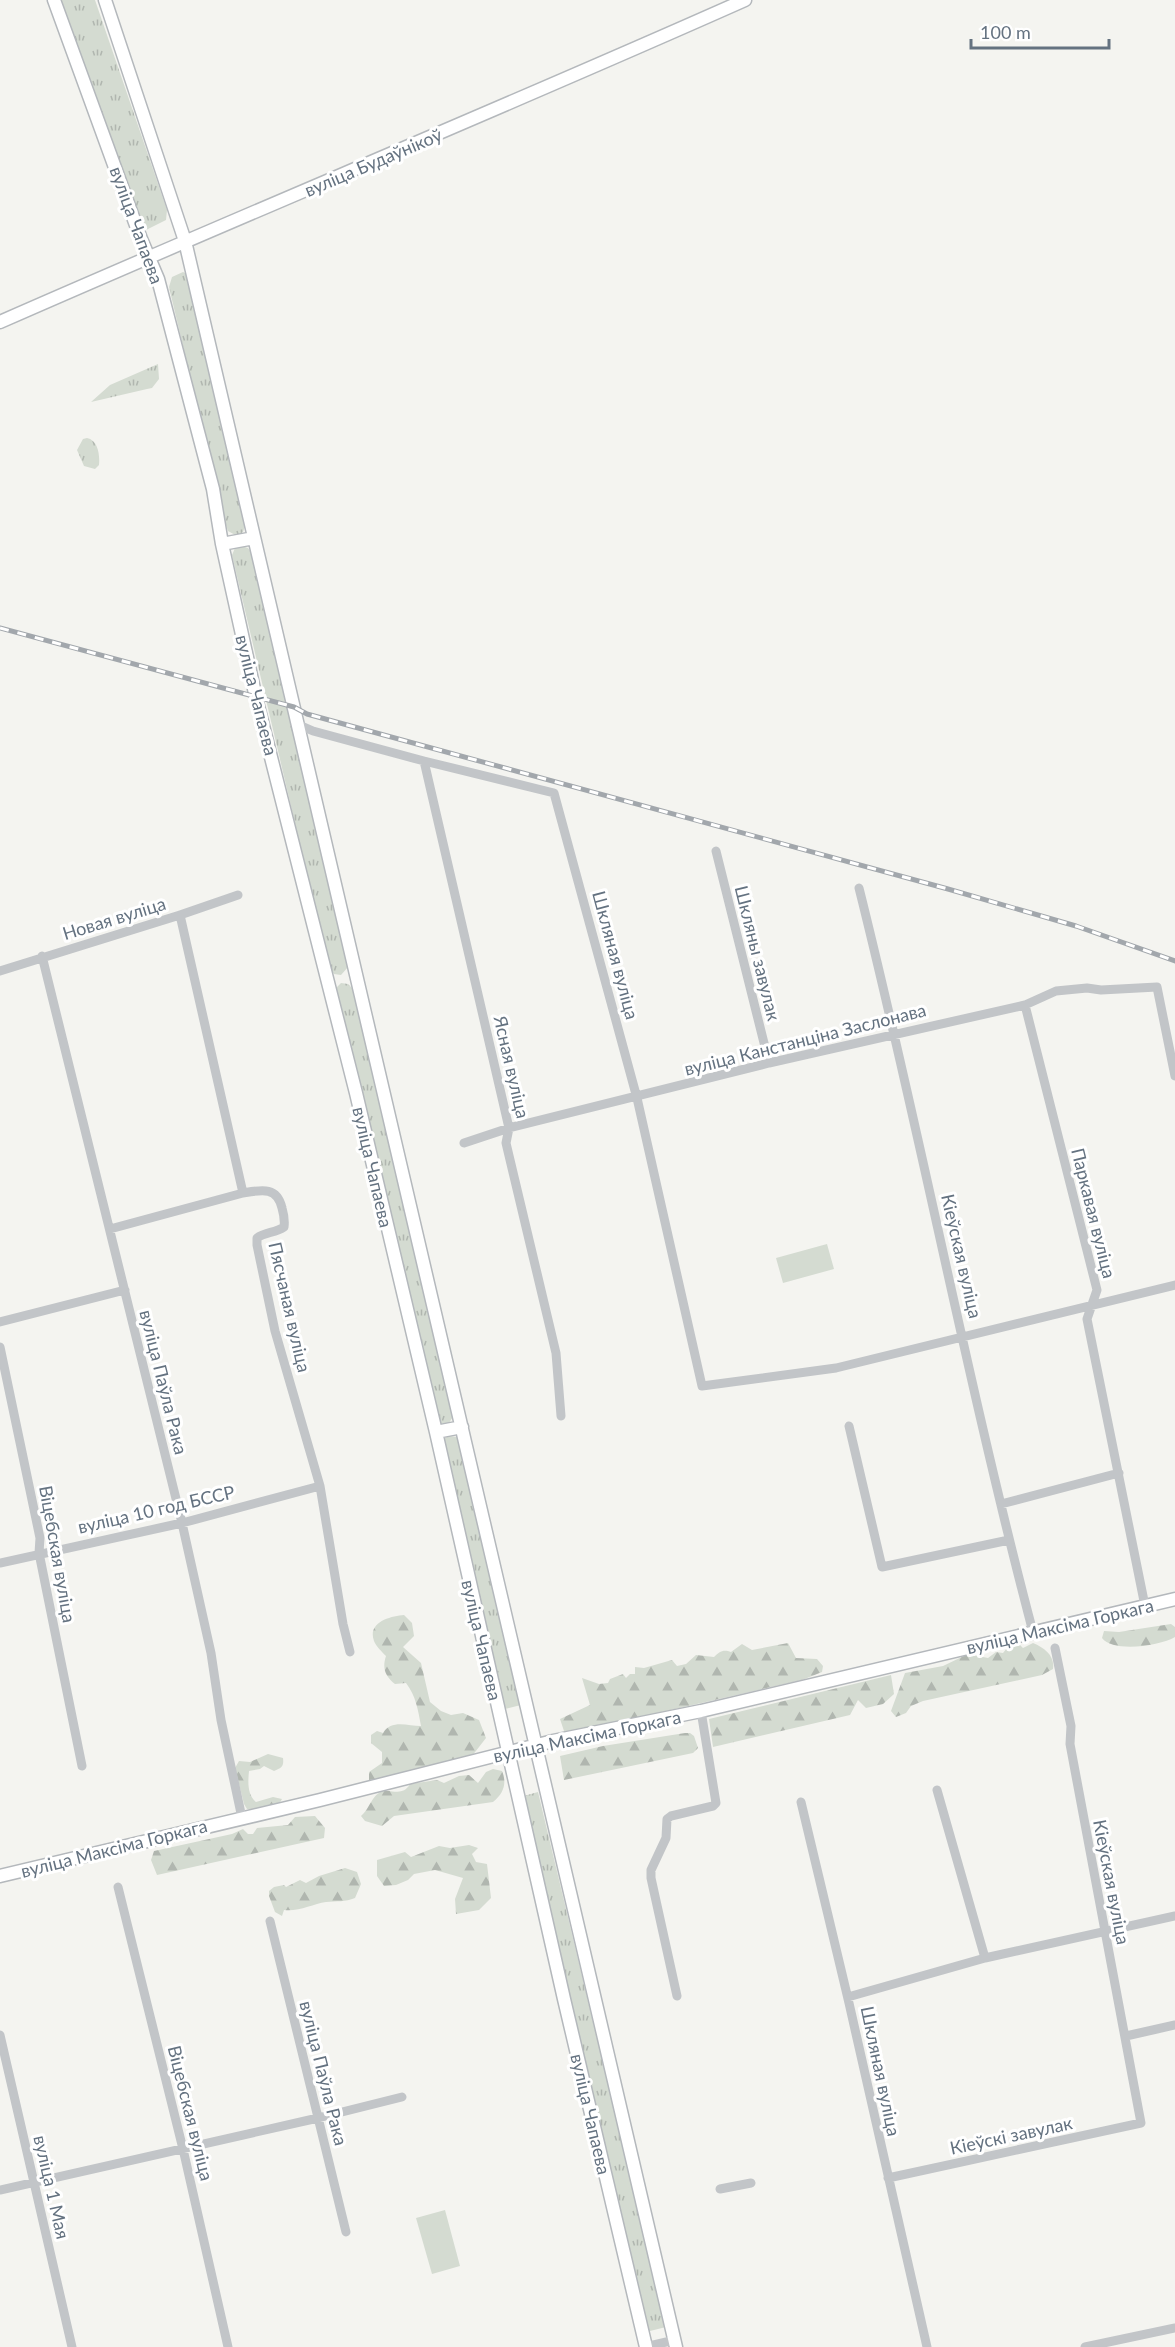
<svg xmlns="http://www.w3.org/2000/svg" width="1175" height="2347" font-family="Lato,sans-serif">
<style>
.grass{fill:url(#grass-tufts)}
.forest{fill:url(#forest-firs)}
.pitch{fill:#d4dbd1}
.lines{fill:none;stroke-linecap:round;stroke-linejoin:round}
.secondary-casing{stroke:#b4b8bc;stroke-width:15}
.street{stroke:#c2c5c8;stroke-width:9}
.secondary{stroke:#fff;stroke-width:12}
.rail-casing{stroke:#a2a7ac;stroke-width:5}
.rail{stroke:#fff;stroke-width:3;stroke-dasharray:9;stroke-linecap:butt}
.labels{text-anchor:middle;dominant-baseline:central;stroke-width:6;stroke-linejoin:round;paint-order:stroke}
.street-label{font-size:18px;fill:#647280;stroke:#fff}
</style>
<defs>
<pattern id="grass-tufts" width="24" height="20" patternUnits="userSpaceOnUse" patternTransform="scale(1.5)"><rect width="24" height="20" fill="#d4dbd1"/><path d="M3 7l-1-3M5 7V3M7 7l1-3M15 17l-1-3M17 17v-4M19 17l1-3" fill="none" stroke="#b0b6af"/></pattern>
<pattern id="forest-firs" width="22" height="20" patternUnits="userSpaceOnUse" patternTransform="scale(1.5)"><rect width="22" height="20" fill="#d4dbd1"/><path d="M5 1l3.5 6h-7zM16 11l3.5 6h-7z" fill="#b0b6af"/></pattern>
</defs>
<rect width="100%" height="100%" fill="#f4f4f0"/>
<path class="grass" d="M58,0H95L167,210L166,220L146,230L142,227Z
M183,272L187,274L199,316L245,526L243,532L237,536L228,531L224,519L169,287L172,277Z
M158,364L159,379L152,388L147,389L91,402L110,385Z
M87,438C98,440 100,455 99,465L95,469L84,466L77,450L83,439Z
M242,546L248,548L252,553L349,966L341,975L334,974L329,968L232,555L235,548Z
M341,983L348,984L355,991L397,1180L454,1415L449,1423L440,1424L335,989Z
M449,1436L458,1437L521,1705L505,1709L443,1439Z
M538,1792L666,2327L646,2332L520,1797Z"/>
<path class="forest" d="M404,1615L412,1623L414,1636L403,1647L421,1663L430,1702L441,1711L451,1715L463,1713L479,1720L486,1738L472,1756L410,1775L403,1773L396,1777L369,1780V1772L382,1763V1752L371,1743V1735L377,1731L383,1733C391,1719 408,1726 421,1726C418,1710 416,1696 406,1683L395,1684C385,1676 382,1668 386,1656C382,1652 376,1646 374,1641C367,1622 391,1616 404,1615Z
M1171,1624L1175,1627V1637C1160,1646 1113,1653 1102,1638L1104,1631L1119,1632Z
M788,1643L796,1658L817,1659L823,1666L822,1672L802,1680L565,1734L560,1719L590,1705L582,1678L599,1684L608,1683L610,1679L623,1674L626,1678L630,1674H635V1667L644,1668L672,1660L677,1666L686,1664L696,1655L714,1657C719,1652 723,1649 731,1652L742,1644L752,1650Z
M1033,1643C1045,1648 1055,1656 1053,1669L1042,1675L923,1701L911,1706L906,1713L896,1717L891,1711L905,1673L943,1666L968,1654L988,1658L996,1652L1003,1653L1007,1648L1020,1645L1023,1648Z
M891,1675L894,1694L883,1704L866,1708L858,1700L850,1715L713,1747L709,1719Z
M685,1733H690L694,1736L698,1748L693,1753L564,1780L560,1756L603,1746Z
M268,1754L283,1758C284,1766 282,1768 274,1771L264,1766L260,1769L249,1771C248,1781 247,1795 256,1802L273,1797L282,1799L279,1804L258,1811L247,1809L244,1804L235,1768L239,1761L250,1762Z
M493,1769L502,1771C507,1783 504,1793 493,1802L394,1816L382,1826L365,1821L361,1816C370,1809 372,1793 384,1791C394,1790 403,1796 410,1784L437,1780L444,1783L459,1776L469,1775L478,1783L486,1772Z
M315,1816L325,1828L324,1838L157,1875L151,1860L154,1851L232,1834L243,1829L248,1834H253L257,1828L288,1825L295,1817Z
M469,1845L478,1848L472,1854L476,1862L487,1864L491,1898L479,1910L456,1914L455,1899L463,1878L435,1870L414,1874L408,1880L396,1885L384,1886L377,1876V1860L405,1852L411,1857L439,1846L450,1848Z
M345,1868L357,1872L361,1884L355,1898C345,1902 337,1901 326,1902C313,1904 298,1912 284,1910L282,1916L275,1912L269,1896V1891L274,1887L284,1885L286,1887L300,1880L306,1883L319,1876Z"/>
<path class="pitch" d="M827,1244L834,1269L783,1283L776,1258Z
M445,2210L460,2266L432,2274L416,2218Z"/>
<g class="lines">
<defs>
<path id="secondary" d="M54,0L141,239L158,279L213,489L222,544L256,698L356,1093L436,1432L564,1999L646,2347
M105,0L185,241L676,2347
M0,322C248,213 498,110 745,0
M222,544L254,538
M436,1432L462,1427
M0,1876L320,1800L553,1741L701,1711L1175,1599"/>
</defs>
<use href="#secondary" class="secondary-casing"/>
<path class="street" d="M297,724L313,731L424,761L554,793L637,1098L702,1386L836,1368L1175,1285
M424,761L509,1128L506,1143L556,1353L561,1416
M716,851L769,1063
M859,888C921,1135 968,1386 1033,1632
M180,915L243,1193C261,1190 277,1186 282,1208C284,1215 285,1220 284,1227C275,1233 265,1232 257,1238V1245L275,1331L320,1486L343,1624L350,1652
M42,956L182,1523L211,1653L221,1720L242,1818
M0,971L180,915L238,895
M1025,1005L1097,1290L1087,1319L1145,1606
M464,1143L509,1128L769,1063L1025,1005L1056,991L1087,988L1101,990L1157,987L1175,1076
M110,1229L243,1193
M0,1322L125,1290
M0,1347L40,1538L39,1553L82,1766
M849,1426L882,1567L1009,1540
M1001,1504L1119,1473
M0,1563L182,1523L320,1486
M937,1790L985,1958
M801,1802L849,2003L927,2347
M118,1887L183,2149L228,2347
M270,1921L346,2232
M677,1996L651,1878V1870L666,1838L667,1819L671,1816L713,1806L716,1803L701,1711
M848,1997L985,1958L1175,1916
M0,2035L72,2347
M1126,2036L1175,2025
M888,2178L1141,2123L1070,1744L1071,1726L1055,1648
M720,2189L751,2183
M0,2190L318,2118L402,2097
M645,2347L675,2340
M1085,2347L1175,2328"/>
<use href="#secondary" class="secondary"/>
<defs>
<path id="rail" d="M0,628L294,707L307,714L948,889L1076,926L1175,961"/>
</defs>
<use href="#rail" class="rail-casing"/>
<use href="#rail" class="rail"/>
</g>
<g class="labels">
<g class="street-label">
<text transform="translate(373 162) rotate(-23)">вуліца Будаўнікоў</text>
<text transform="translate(137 225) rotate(70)">вуліца Чапаева</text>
<text transform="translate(257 695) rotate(76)">вуліца Чапаева</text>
<text transform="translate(114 918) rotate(-17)">Новая вуліца</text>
<text transform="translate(758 953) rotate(76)">Шкляны завулак</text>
<text transform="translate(616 955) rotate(75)">Шкляная вуліца</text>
<text transform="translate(805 1039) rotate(-14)">вуліца Канстанціна Заслонава</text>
<text transform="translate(512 1067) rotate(77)">Ясная вуліца</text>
<text transform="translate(373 1167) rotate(77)">вуліца Чапаева</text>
<text transform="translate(1094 1213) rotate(76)">Паркавая вуліца</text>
<text transform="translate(962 1256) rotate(77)">Кіеўская вуліца</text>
<text transform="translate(290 1307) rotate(77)">Пясчаная вуліца</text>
<text transform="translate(164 1382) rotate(76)">вуліца Паўла Рака</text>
<text transform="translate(156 1509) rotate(-13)">вуліца 10 год БССР</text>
<text transform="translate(58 1554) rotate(80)">Віцебская вуліца</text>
<text transform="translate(1060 1626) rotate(-13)">вуліца Максіма Горкага</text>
<text transform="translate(482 1640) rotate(77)">вуліца Чапаева</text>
<text transform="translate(587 1736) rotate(-12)">вуліца Максіма Горкага</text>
<text transform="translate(114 1848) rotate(-14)">вуліца Максіма Горкага</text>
<text transform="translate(1112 1882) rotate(79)">Кіеўская вуліца</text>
<text transform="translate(881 2071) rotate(78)">Шкляная вуліца</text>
<text transform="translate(324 2073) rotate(76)">вуліца Паўла Рака</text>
<text transform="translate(191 2113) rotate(76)">Віцебская вуліца</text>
<text transform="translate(591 2114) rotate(77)">вуліца Чапаева</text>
<text transform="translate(1011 2135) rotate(-12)">Кіеўскі завулак</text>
<text transform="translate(52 2187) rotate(77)">вуліца 1 Мая</text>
</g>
</g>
<path d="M971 39v9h138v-9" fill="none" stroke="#647280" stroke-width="3"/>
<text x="980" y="39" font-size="18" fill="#647280" stroke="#ffffff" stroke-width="4.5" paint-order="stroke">100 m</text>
</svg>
